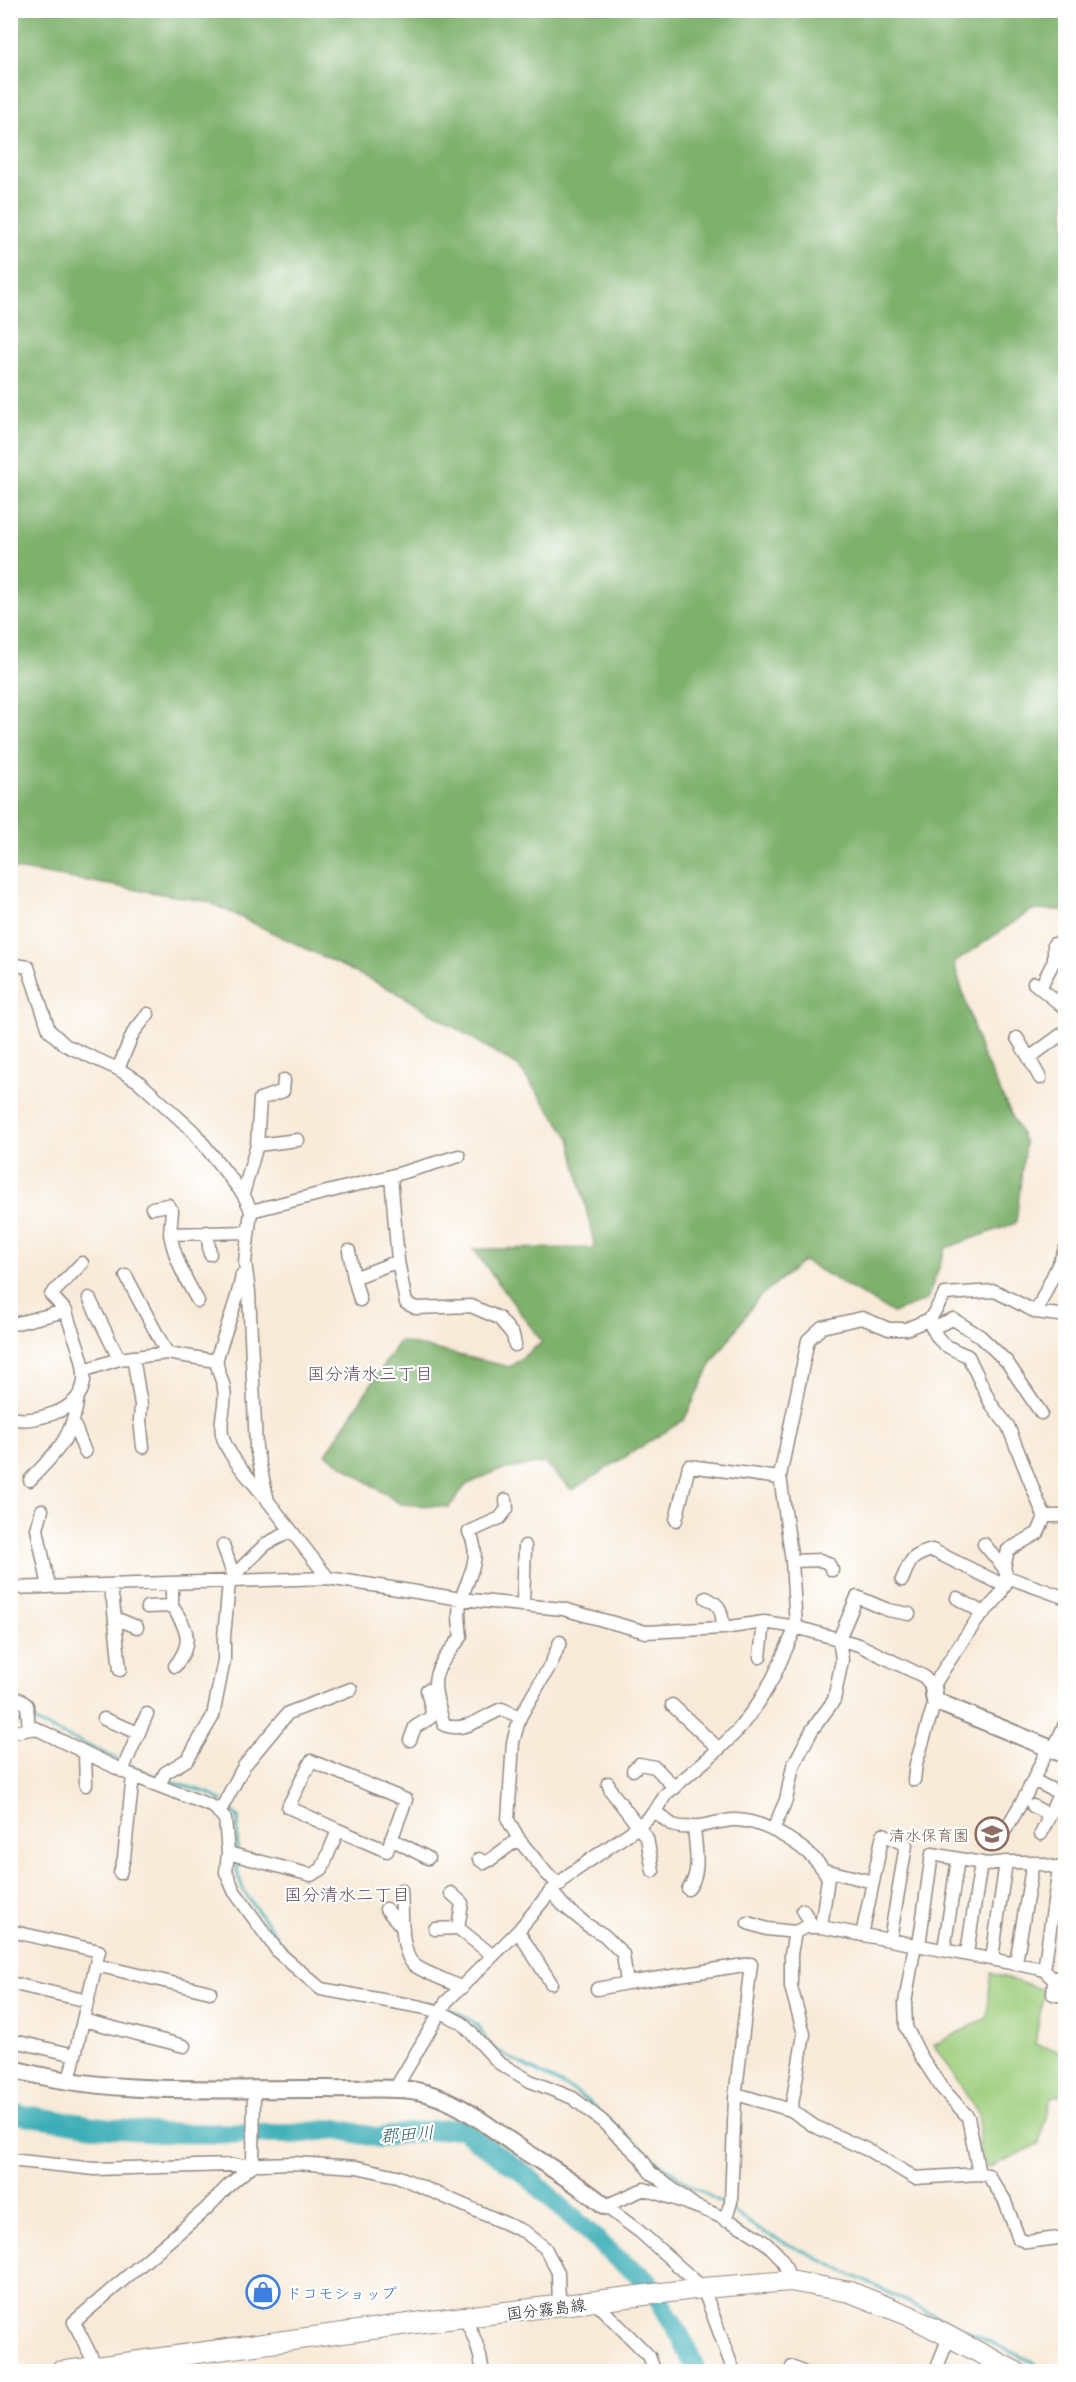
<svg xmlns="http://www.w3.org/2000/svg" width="1076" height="2382" font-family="'Playpen Sans','Klee One',sans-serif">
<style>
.green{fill:#9ece7d;stroke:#647c54;stroke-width:1.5}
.forest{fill:#7eb16c;stroke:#546e4c;stroke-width:1.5}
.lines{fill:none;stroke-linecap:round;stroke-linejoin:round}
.stream{stroke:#3daeb7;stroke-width:3}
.river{stroke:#3daeb7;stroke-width:20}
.street-casing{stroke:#928a82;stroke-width:15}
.secondary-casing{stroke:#928a82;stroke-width:20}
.primary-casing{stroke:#928a82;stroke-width:22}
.street{stroke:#fff;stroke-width:12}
.secondary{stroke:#fff;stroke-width:16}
.primary{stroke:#fff;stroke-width:20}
.labels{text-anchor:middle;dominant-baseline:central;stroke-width:4.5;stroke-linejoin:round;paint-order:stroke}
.education-label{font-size:16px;fill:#785e54;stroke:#fff;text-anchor:end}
.shop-label{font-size:16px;fill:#366cbe;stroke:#fff;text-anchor:start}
.street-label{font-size:16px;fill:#2b2b2b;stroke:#fff}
.neighbourhood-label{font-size:18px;fill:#644e5d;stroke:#fff}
.water-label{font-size:18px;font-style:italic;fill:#325f63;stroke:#fff}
</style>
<rect width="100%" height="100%" fill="#fff"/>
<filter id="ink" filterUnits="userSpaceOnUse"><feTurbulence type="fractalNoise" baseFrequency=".0167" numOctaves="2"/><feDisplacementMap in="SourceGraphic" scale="12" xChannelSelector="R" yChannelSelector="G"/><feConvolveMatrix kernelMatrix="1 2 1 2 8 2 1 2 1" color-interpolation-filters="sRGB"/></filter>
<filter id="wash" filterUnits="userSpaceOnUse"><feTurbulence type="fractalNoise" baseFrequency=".008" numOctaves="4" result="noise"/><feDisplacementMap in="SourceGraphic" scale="24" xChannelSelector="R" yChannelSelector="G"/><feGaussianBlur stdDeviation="1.35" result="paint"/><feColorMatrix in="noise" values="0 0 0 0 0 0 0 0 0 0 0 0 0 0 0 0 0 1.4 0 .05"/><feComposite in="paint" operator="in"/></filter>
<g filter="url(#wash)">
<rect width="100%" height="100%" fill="#f8ead8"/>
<path class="green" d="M991,1973L1044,1990L1035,2044L1065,2053L1066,2094L1051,2098L1039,2144L988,2168L979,2151V2114L934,2045L987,2018Z"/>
<path class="forest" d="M10,11H1065V910H1032L954,963L981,1052L1025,1143L1016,1223L946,1248L927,1300L893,1313L804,1261L758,1298L712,1363L684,1420L572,1490L544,1463L496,1471L466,1485L449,1507L400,1504L326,1454L399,1341L510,1367L542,1342L473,1249L595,1248L570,1138L518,1066L398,993L209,902L11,868Z"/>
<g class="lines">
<path class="stream" d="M33,1721L122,1761
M10,1724L26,1721
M128,1764L158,1778
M164,1780L209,1793L222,1801
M227,1805L238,1817L237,1851
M237,1858V1872L244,1892L290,1955
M320,1981L334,1985
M426,2002L439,2006
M448,2009L462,2015L478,2026L489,2045L508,2057L576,2092L657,2161L690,2185L727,2206
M732,2210L759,2230L1036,2364"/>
<path class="river" d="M10,2113L101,2127L158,2133L292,2134L337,2129L379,2138L406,2133L460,2128L525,2174L621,2262L648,2281L681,2337L697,2372"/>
</g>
</g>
<g filter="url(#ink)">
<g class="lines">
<defs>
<path id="street" d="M10,964L28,967L49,1030L65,1045L118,1069L138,1081L193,1131L243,1194L249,1206L251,1211L245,1262L249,1292L256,1448L268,1501L328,1578
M1034,983L1066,1009
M1040,988L1054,961V944
M1017,1038L1029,1058
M118,1069L133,1033L148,1014
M1040,1078L1029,1058L1066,1031
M257,1145L298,1140
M391,1176L398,1261L406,1303L416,1308L471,1306L499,1318L513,1335L515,1345
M243,1194L257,1145L260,1099L283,1091L284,1080
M152,1208L168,1205L172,1211L170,1234
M251,1211L391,1176L459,1156
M207,1232L210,1254
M349,1251L354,1278L398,1261
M242,1275C237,1304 225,1330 217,1358C215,1368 223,1379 224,1389C227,1405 219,1419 222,1434C226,1455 253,1482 266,1498
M126,1276L167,1353
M354,1278L360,1300
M89,1298L119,1359
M198,1301C185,1279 175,1259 170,1234L247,1232
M66,1311L51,1295L82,1263
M1036,1312L1066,1248
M930,1319C935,1343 948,1348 968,1356L991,1404L1008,1426L1044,1516V1519L1038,1533L1008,1550L1004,1568L1007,1577
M932,1328L953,1319L980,1336L1007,1362L1041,1413
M133,1357L141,1405L140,1420L143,1447
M85,1370L119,1359L167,1353L216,1361
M10,1417C22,1422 40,1418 52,1414C108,1394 76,1350 66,1311L13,1324
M73,1422L85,1452
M30,1480C57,1451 73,1438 78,1396
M506,1500L507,1509L500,1518L469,1532C483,1559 468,1575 461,1600C457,1612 460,1625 461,1637C430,1676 430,1677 444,1725C465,1733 482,1717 502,1709L520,1717
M42,1510L37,1529L49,1587
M1044,1516H1066
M676,1520L689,1466L780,1478
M984,1544L1004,1568
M223,1545L235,1580
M792,1561L820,1560L828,1563L832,1570
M233,1576L266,1544L291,1531
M902,1580C910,1560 911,1556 932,1550L1005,1586
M109,1585L113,1601L120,1670
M10,1588L328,1578L461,1599L563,1609L646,1632L723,1628L764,1622L796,1627L859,1645L923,1676L933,1687C946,1665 960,1644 975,1623C990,1603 1000,1603 1007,1577L1066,1598
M706,1598C722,1605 722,1613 723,1628
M957,1598L983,1613
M523,1604L525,1546
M172,1606C188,1630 194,1642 175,1666
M147,1607L172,1606V1583
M115,1618L137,1627
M760,1657L764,1622
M10,1700L19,1699L27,1705L29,1729
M672,1705L719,1749
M104,1719L139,1733
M10,1733L35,1728L133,1776L214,1807L225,1819L228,1853L311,1875L322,1869L338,1830L288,1807L311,1761L406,1800L387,1851L338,1830
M410,1740L415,1727L430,1718L432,1712L427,1690
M1053,1750L1066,1722
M85,1754L86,1785
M633,1770L639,1764L655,1767L675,1788
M122,1771L147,1714
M914,1780L916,1764L935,1701
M1033,1780L1059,1793
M608,1783L611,1791L647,1838L653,1871
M159,1786L165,1773L188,1759L213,1716L224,1660V1637L229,1582
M1033,1806L1049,1815
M655,1811C660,1815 667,1822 673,1825C688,1832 717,1821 733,1820C764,1819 815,1850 828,1878L821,1927L1037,1968L1044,1970L1054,1980L1053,1994L1066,1997
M219,1813L244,1766L288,1713L351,1689
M1006,1829L1027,1793L1048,1748
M773,1830L786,1800L793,1766L812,1730L834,1700L842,1660L839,1639L857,1597L888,1610L909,1614
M1041,1834L1066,1779
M391,1839L428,1858
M228,1853L226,1872L234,1891L279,1953L321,1989L421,2007L441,2012L462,2023L499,2063L530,2081L573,2098L602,2121L641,2158L650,2172L694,2205
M479,1859L484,1863L490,1860L518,1839
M824,1870L873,1882
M120,1873L124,1858L133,1776
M560,1885L547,1874L520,1841L508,1820L513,1742L520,1717L552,1662L560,1642
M688,1889C702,1874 695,1846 694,1826
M401,1890C403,1910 399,1951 414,1965C423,1972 451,1982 462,1988
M551,1891L563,1905L587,1925L604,1935L623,1954L627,1983L751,1964L735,2098L731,2202L725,2220
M451,1893L462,1903L458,1928L492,1955
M386,1909L403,1928
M803,1910L813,1927
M748,1923L767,1929L795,1932
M435,1929L458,1928
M10,1931L99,1951L69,2081
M518,1931L551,1983
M862,1935L883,1834L906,1845L890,1940
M919,1945L932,1854L987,1864L1006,1862
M944,1949L958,1859
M967,1953L981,1863
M992,1958L1006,1862H1033
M1016,1963L1033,1862L1066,1870
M96,1965L210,1992
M1044,1970L1059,1868
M1054,1980L1066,1972
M10,1983L88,2001
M597,1989L627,1983
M83,2020L184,2046
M10,2040L75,2055
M395,2089L446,2002L518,1931L551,1891L570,1874L638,1827L655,1811L666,1794L719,1749L738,1730L759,1702L773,1678L796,1627L792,1561L780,1476L808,1340L822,1327L862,1318L889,1329H906L930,1319L945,1294L995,1291L1036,1312L1066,1316
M736,2094L791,2110L814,2126L870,2151L915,2178L979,2174L968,2117L941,2087L920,2055L906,2027L905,2003L915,1944
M791,2110L804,2034L791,1987V1954L795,1932L806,1927H821
M10,2160L95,2169L294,2163L357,2167L397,2176L525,2232L545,2248L558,2272L559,2305
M979,2174L988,2175L1004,2199L1019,2239L1027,2242L1066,2237
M595,2302L649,2356L655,2372
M464,2318C475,2335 480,2351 483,2372
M792,2367L803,2372
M95,2372L96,2366L74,2322L206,2209L229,2185L253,2165L254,2088
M734,2372L703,2288L640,2232L605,2206L644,2189C683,2201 758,2225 782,2260C786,2266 788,2274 790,2281
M935,2372L949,2337"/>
<path id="secondary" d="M933,1687L935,1701L1066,1755
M10,2068C107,2097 225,2088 326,2089C356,2090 387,2086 417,2091C459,2099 488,2127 523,2150C551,2168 579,2184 605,2206"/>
<path id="primary" d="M59,2372L423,2322L703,2288L790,2281L850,2292L910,2316L1016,2372"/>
</defs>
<use href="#street" class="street-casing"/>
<use href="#secondary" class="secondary-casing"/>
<use href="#primary" class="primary-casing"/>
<use href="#street" class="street"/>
<use href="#secondary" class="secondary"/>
<use href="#primary" class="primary"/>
</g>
</g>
<defs>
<symbol id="school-ring" viewBox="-11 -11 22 22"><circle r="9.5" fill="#fff" stroke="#8d6e63" stroke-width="1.5"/><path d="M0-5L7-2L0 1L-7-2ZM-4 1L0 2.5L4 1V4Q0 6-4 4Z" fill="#8d6e63"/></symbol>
<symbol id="shop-ring" viewBox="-11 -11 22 22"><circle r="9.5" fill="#fff" stroke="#3f7fe0" stroke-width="1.5"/><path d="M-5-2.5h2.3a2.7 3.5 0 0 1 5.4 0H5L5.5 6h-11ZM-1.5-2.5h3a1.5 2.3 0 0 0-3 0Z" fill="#3f7fe0"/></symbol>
</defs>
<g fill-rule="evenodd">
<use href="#school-ring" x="973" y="1815" width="38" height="38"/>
<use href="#shop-ring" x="244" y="2273" width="38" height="38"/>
</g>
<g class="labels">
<g class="education-label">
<text x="969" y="1834">清水保育園</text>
</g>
<g class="shop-label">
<text x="286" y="2292">ドコモショップ</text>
</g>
<g class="street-label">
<text transform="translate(546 2308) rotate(-7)">国分霧島線</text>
</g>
<g class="neighbourhood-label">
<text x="370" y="1372">国分清水三丁目</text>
<text x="347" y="1893">国分清水二丁目</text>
</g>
<g class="water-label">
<text transform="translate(407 2133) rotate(-5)">郡田川</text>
</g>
</g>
<rect width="1076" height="2382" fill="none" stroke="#fff" stroke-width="36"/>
</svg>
